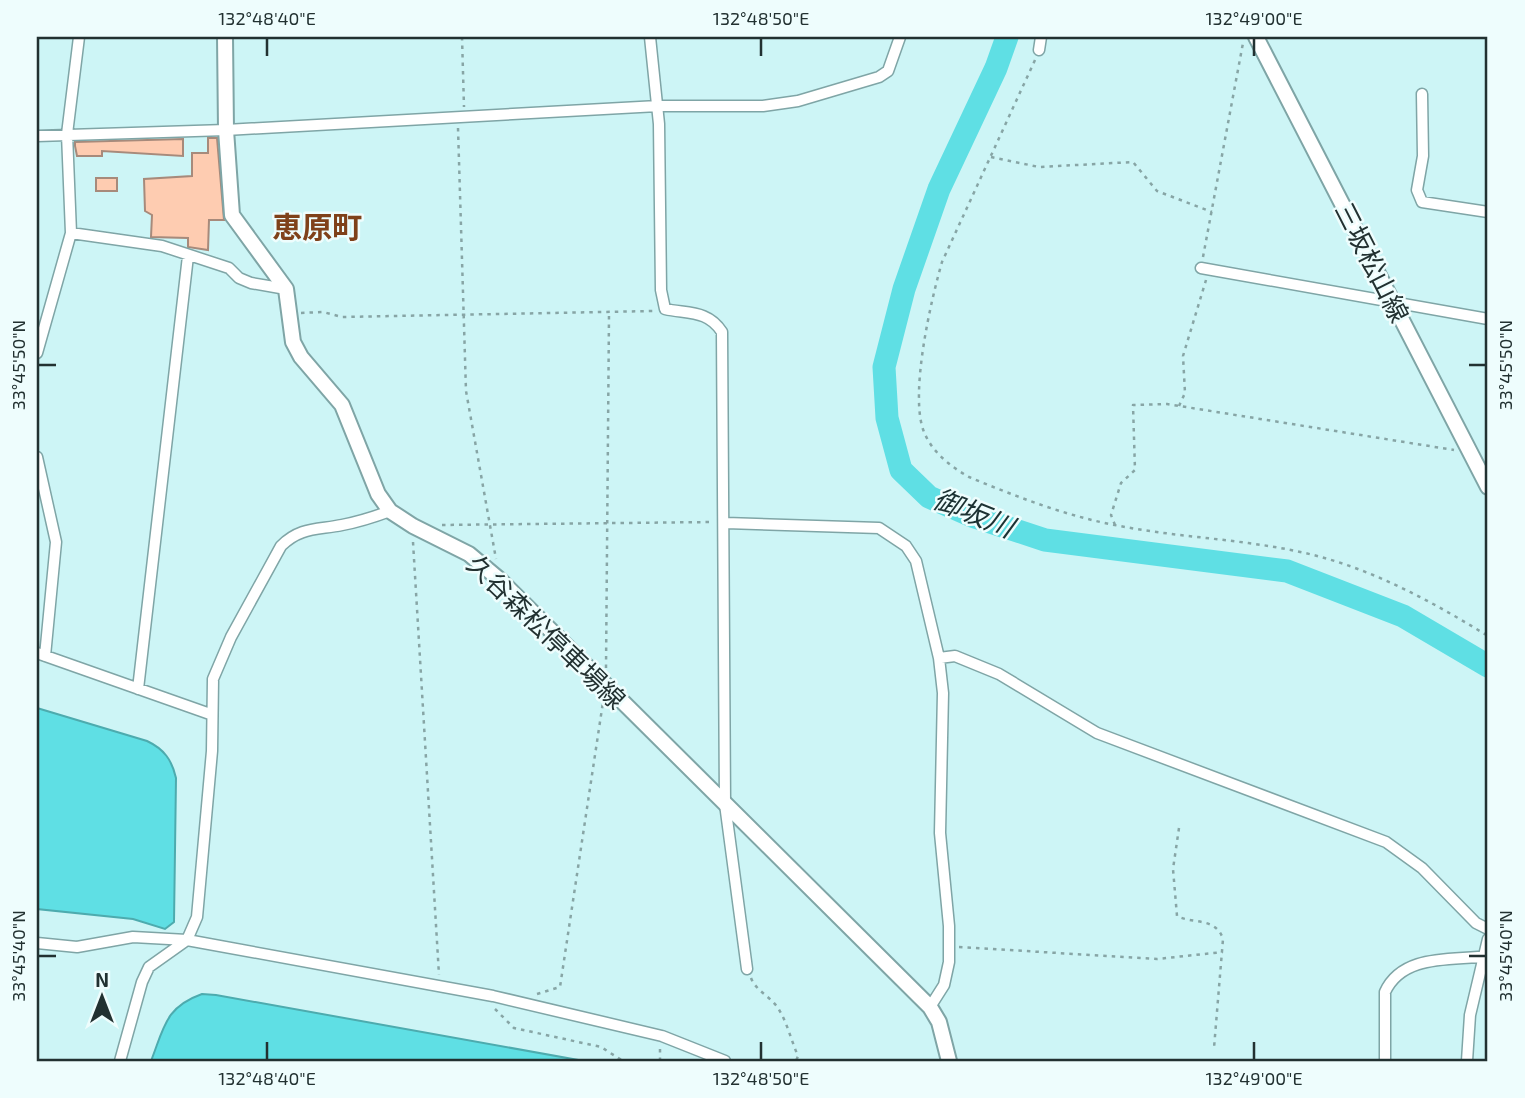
<svg xmlns="http://www.w3.org/2000/svg" width="1525" height="1098" font-family="'Exo 2','Noto Sans JP',sans-serif">
<style>
.water{fill:#5fdfe4;stroke:#4dabae;stroke-width:2}
.lines{fill:none;stroke-linecap:round;stroke-linejoin:round}
.river{stroke:#5fdfe4;stroke-width:23}
.building{fill:#feccb1;stroke:#a78a7b;stroke-width:2}
.street-casing{stroke:#7fa5a6;stroke-width:13}
.secondary-casing{stroke:#7fa5a6;stroke-width:18}
.path{stroke:#87a5a5;stroke-width:2.5;stroke-dasharray:3.5 5;stroke-linecap:butt}
.street{stroke:#fff;stroke-width:10}
.secondary{stroke:#fff;stroke-width:14}
.ticks{fill:none;stroke:#223131;stroke-width:2.5}
.labels{text-anchor:middle;dominant-baseline:central;stroke-width:5;stroke-linejoin:round;paint-order:stroke}
.street-label{font-size:26px;fill:#223131;stroke:#eefdfd}
.water-label{font-size:28px;font-style:italic;fill:#1c3233;stroke:#eefdfd}
.quarter-label{font-size:30px;font-weight:bold;fill:#7f411a;stroke:#eefdfd}
.neatline{fill:none;stroke:#223131;stroke-width:2.5}
.ticks-label{font-size:18px;text-anchor:middle;fill:#223131}
</style>
<rect width="100%" height="100%" fill="#cdf5f6"/>
<path class="water" d="M37,708L147,741C164,749 172,760 176,778L174,922L165,929L133,919L37,909Z
M202,994L216,995L584,1061H151C164,1028 165,1007 202,994Z"/>
<g class="lines">
<path class="river" d="M1007,37L996,68L939,189L904,289L884,367L887,418L901,470L929,497L972,516L1045,540L1287,571L1403,616L1488,666"/>
</g>
<path class="building" d="M208,138H217L224,220H209L208,250L188,247V238L151,237L152,215L145,211L144,179L192,176V153H208Z
M183,139V156L102,151V156H77L75,146V142Z
M96,178H117V191H96Z"/>
<g class="lines">
<defs>
<path id="street" d="M650,37L659,124L661,290L665,309C688,314 708,310 722,332L725,804L747,969
M1039,50L1041,37
M1422,94L1423,156L1417,190L1422,202L1488,212
M37,136L226,130L658,106H763L798,101L879,77L888,71L900,37
M71,233L162,246L229,268L239,278L251,283L286,289
M1201,268L1488,319
M37,353L71,233L67,134L79,37
M37,457L56,542L45,656
M726,523L879,528L906,546L916,561L939,658L943,693L940,833L949,926V962L944,985L930,1007
M37,653L210,714
M939,658L955,656L999,674L1097,733L1386,842L1422,868L1476,923L1488,929
M138,689L188,256
M37,943L77,947L133,937L187,940L493,996L662,1036L725,1061
M120,1061L142,982L149,967L187,940L197,917L212,751L213,679L231,637L281,546C300,527 317,530 342,525C358,522 374,517 390,511
M1385,1061V992C1403,953 1453,961 1488,956
M1467,1061L1470,1015L1488,939"/>
<path id="secondary" d="M225,37L226,130L232,215L286,289L293,342L301,357L342,405L378,494L390,511L413,526L469,554L500,580L930,1007L939,1022L949,1061
M1256,37L1488,487"/>
</defs>
<use href="#street" class="street-casing"/>
<use href="#secondary" class="secondary-casing"/>
<path class="path" d="M462,37L464,107
M1035,60L942,262C931,300 909,395 924,432C932,452 951,467 969,477C1017,497 1069,517 1120,526C1182,538 1244,539 1305,553C1371,568 1431,601 1488,636
M458,128L466,391L496,559
M991,157L1039,167L1133,162L1157,191L1212,212
M1203,257L1243,43
M301,313L323,312L342,317L654,311
M1179,406L1185,393L1183,356L1206,280
M442,525L712,522
M1115,525L1111,515L1121,483L1135,470L1133,405L1167,404L1454,450
M413,542L439,975
M606,668L609,314
M1179,828L1173,869L1177,916C1192,924 1216,917 1223,939L1214,1048
M959,947L1157,959L1223,952
M751,978C756,991 770,996 778,1008C787,1022 791,1040 798,1056L796,1061
M537,994L560,987L603,702
M495,1009L514,1028L601,1047L623,1061
M660,1061V1047"/>
<use href="#street" class="street"/>
<use href="#secondary" class="secondary"/>
</g>
<path class="ticks" d="M267,38V56M761,38V56M1254,38V56M38,365H56M1469,365H1486M38,956H56M1469,956H1486M267,1042V1060M761,1042V1060M1254,1042V1060"/>
<g class="labels">
<g class="street-label">
<text transform="translate(1373 262) rotate(63)">三坂松山線</text>
<text transform="translate(547 631) rotate(44)">久谷森松停車場線</text>
</g>
<g class="water-label">
<text transform="translate(974 512) rotate(22)">御坂川</text>
</g>
<g class="quarter-label">
<text x="317" y="226">恵原町</text>
</g>
</g>
<rect width="1525" height="1098" fill="none" stroke="#eefdfd" stroke-width="77"/>
<g transform="translate(102 997)" stroke="#eefdfd" stroke-width="5" paint-order="stroke">
<path d="M0-5L12 26L0 18L-12 26Z" fill="#223131"/>
<text y="-10" font-size="19" font-weight="bold" text-anchor="middle" fill="#223131">N</text>
</g>
<rect x="38" y="38" width="1448" height="1022" class="neatline"/>
<g class="ticks-label">
<text x="267" y="25">132°48'40"E</text>
<text x="761" y="25">132°48'50"E</text>
<text x="1254" y="25">132°49'00"E</text>
<text transform="translate(19 365) rotate(-90)" y="6">33°45'50"N</text>
<text transform="translate(1506 365) rotate(-90)" y="6">33°45'50"N</text>
<text transform="translate(19 956) rotate(-90)" y="6">33°45'40"N</text>
<text transform="translate(1506 956) rotate(-90)" y="6">33°45'40"N</text>
<text x="267" y="1085">132°48'40"E</text>
<text x="761" y="1085">132°48'50"E</text>
<text x="1254" y="1085">132°49'00"E</text>
</g>
</svg>
